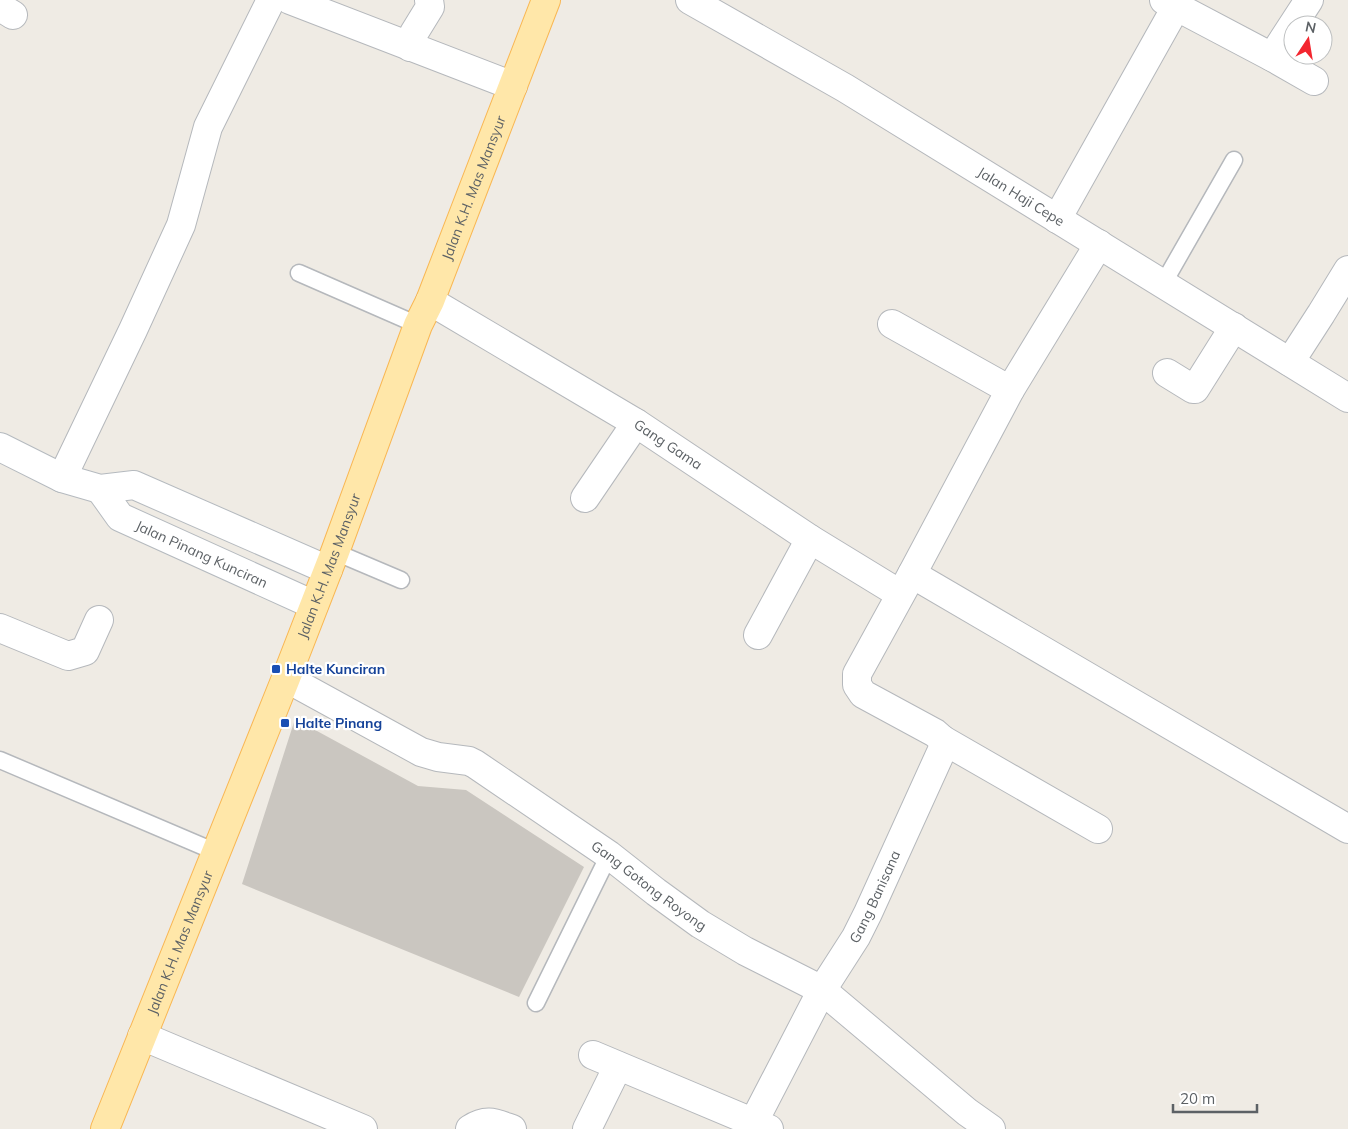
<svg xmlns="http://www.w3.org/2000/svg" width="1348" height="1129" font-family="Mulish,sans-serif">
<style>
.building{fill:#cac6c0}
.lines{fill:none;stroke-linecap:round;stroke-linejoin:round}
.lane-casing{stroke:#b5b8bc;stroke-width:19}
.street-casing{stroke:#b5b8bc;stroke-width:30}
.secondary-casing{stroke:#b5babf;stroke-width:30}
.primary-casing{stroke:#f9b753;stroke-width:30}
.lane{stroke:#fff;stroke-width:16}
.street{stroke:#fff;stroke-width:28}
.secondary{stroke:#fff;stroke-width:28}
.primary{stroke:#ffe7a9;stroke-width:28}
.transit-dot{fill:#1a4fb4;stroke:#fff;stroke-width:2}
.labels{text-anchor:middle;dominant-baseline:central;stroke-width:4.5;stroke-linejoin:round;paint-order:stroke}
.street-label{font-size:14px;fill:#5c6165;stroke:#fff}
.transit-label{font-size:14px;font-weight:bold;fill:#164399;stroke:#fff;text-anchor:start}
</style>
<rect width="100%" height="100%" fill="#efebe4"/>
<path class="building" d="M295,719L418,786L466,790L584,867L519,997L242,884Z"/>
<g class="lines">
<defs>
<path id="lane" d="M299,273L418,325
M1163,284L1234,160
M335,552L401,580
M0,760L216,852
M536,1003L609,855"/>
<g id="street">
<path d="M290,0L513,86"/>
<path id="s1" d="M690,0L845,88L1348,398"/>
<path d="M1164,0L1272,57L1314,81"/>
<path d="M0,7L13,15"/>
<path d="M410,47L414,33L430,7L429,0"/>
<path d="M1272,57L1309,0"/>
<path d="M1057,219L1176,7"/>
<path id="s2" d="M430,301L636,423L810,539L900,594"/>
<path d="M892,324L1010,390"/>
<path d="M1290,362L1321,314L1348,270"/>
<path d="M1167,373L1193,389H1195L1234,327"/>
<path d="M62,478L133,330L181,225L208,127L271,0"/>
<path d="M585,498L636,423"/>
<path d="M912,574L1348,829"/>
<path d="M0,628L68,656L85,651L99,620"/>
<path d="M758,635L810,539"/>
<path id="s3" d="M286,678L421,752L438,757L469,761L475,764L609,855L656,892L700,924L745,951L822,990L967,1112L991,1129"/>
<path d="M943,740L1098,829"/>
<path d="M142,1036L363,1129"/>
<path d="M593,1055L769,1129"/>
<path d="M470,1129C487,1118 495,1123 512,1129"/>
<path d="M587,1129L618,1066"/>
<path id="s4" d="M750,1129L822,990L856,937L868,913L942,750L943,740L935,733L863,694L857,685V674L912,574L1010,390L1099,244"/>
</g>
<g id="secondary">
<path d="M0,447L62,478L100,489L134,485L328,570"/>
<path id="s5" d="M100,489L120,517L314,605"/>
</g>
<g id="primary">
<path id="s6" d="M105,1129L286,678L335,552L418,325L430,301L546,0"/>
</g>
</defs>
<use href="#lane" class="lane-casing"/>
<use href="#street" class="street-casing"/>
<use href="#secondary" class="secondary-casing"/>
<use href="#primary" class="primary-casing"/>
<use href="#lane" class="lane"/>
<use href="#street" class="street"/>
<use href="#secondary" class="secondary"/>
<use href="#primary" class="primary"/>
</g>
<g class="transit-dot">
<rect x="271" y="664" width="10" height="10" rx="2.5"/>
<rect x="280" y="718" width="10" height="10" rx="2.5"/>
</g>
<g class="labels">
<g class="street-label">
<text stroke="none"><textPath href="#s6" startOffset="1011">Jalan K.H. Mas Mansyur</textPath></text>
<text stroke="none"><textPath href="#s1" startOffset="385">Jalan Haji Cepe</textPath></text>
<text stroke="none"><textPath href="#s2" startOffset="278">Gang Gama</textPath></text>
<text stroke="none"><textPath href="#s5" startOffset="124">Jalan Pinang Kunciran</textPath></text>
<text stroke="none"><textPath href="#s6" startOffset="606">Jalan K.H. Mas Mansyur</textPath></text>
<text stroke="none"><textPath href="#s3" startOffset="422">Gang Gotong Royong</textPath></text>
<text stroke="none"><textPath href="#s4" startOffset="264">Gang Banisana</textPath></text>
<text stroke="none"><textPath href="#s6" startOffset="201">Jalan K.H. Mas Mansyur</textPath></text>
</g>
<g class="transit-label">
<text x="286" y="669">Halte Kunciran</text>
<text x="295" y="723">Halte Pinang</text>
</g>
</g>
<g transform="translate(1308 40) rotate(12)"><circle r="24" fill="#ffffff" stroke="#bec0c1"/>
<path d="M0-4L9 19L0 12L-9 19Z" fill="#f3262f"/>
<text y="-8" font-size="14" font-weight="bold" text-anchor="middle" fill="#5c6165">N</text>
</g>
<path d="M1173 1104v8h84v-8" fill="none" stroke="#5c6165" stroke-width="2.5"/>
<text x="1180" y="1104" font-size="15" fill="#5c6165" stroke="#ffffff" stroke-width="4" paint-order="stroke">20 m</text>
</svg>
